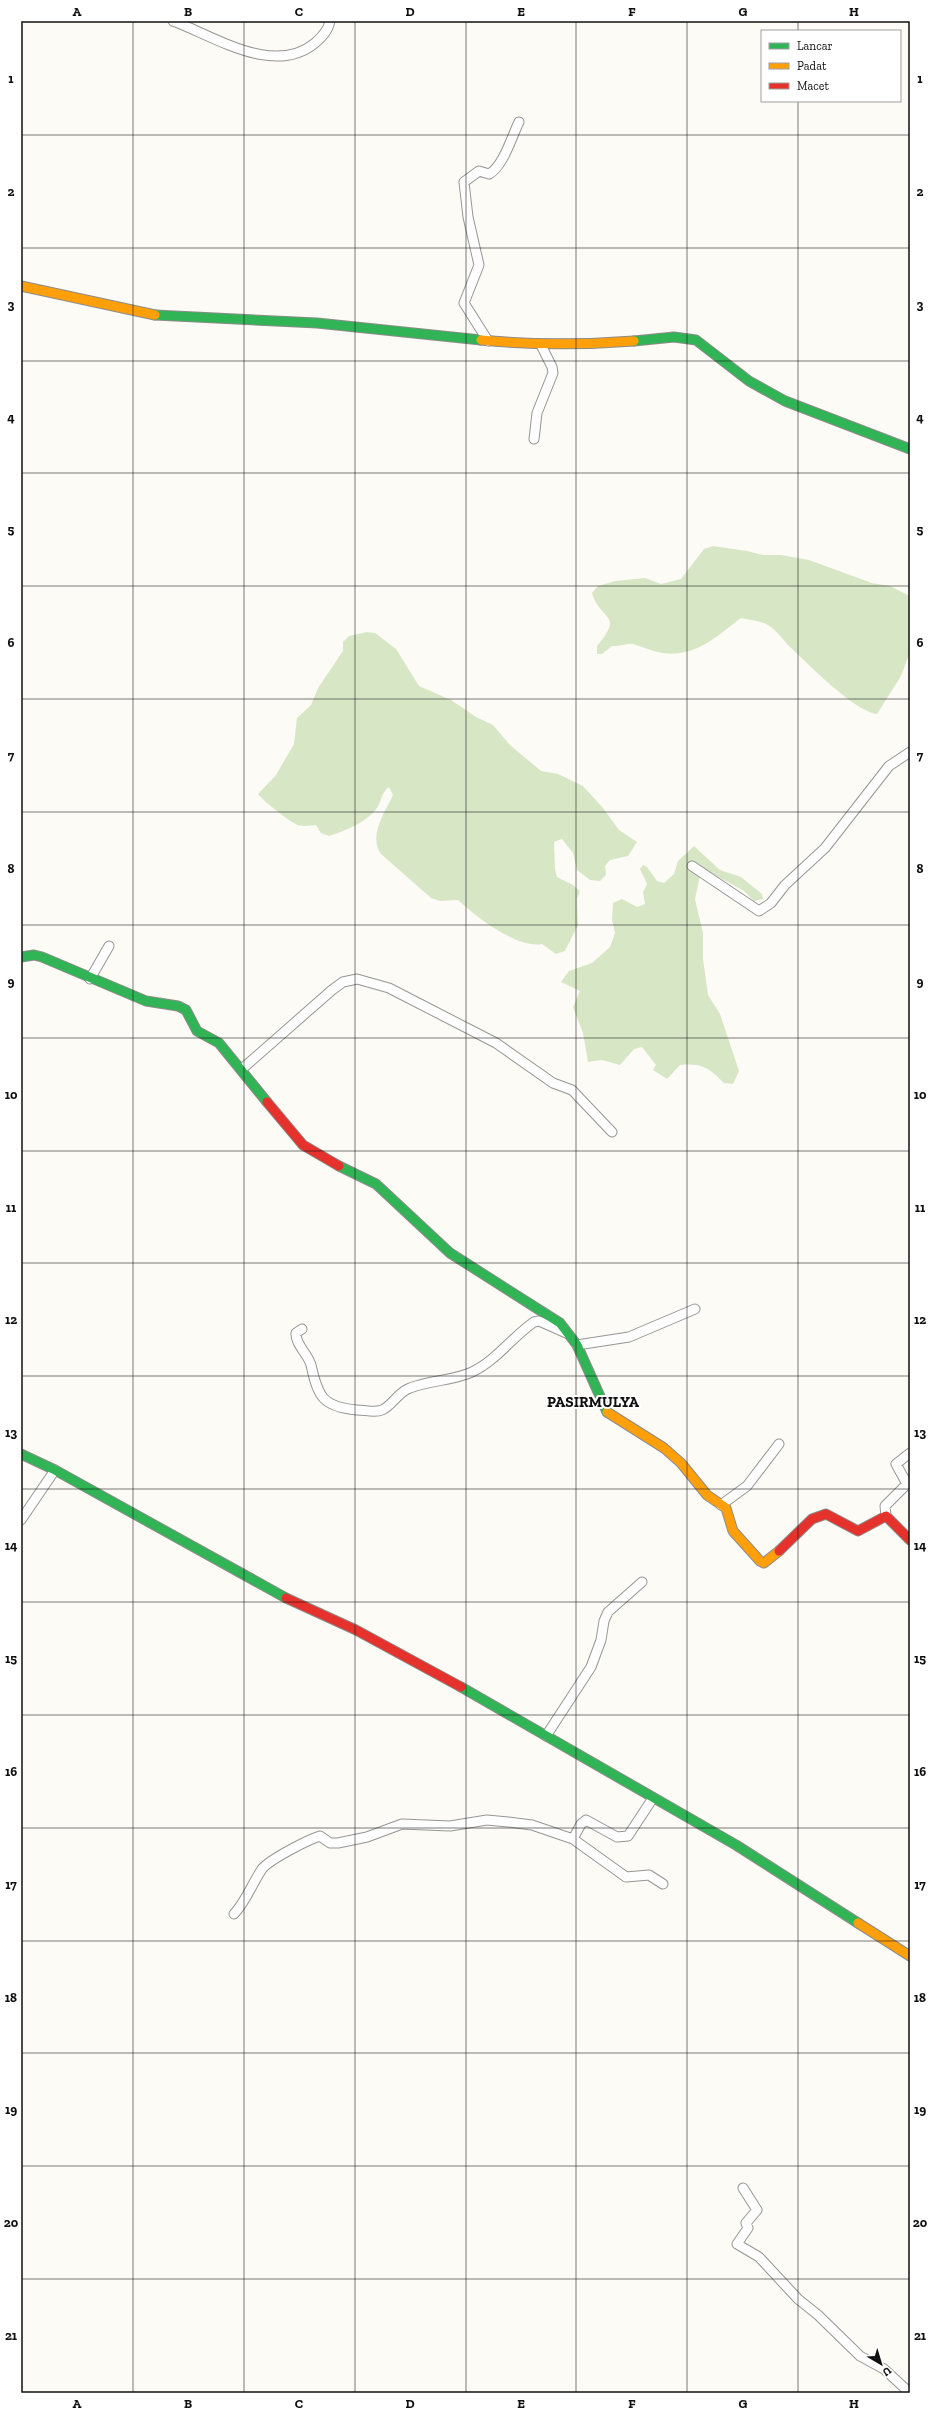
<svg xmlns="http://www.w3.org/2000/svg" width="931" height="2414" font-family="'Zilla Slab',serif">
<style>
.forest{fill:#d7e7c6}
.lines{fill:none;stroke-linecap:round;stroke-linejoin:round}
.street-casing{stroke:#969694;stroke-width:11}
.fast-casing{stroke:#8d8c8a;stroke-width:11}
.slow-casing{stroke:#8d8c8a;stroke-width:11}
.jam-casing{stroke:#8d8c8a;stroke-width:11}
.street{stroke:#fffefe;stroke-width:9}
.fast{stroke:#30b455;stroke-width:9}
.slow{stroke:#ff9f0a;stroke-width:9}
.jam{stroke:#e5322d;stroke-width:9}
.grid{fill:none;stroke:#101010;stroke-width:1;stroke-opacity:0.55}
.labels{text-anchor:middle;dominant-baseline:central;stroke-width:4;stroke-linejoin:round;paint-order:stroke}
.quarter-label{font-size:15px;font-weight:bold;fill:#101010;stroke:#fff}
.neatline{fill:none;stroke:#101010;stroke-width:1.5}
.grid-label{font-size:13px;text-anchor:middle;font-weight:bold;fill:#101010}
</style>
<rect width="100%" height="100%" fill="#fcfbf6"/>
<path class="forest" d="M713,546L747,551L763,555H781L809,560L872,583L890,586L910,596V652L901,676L877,714C855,712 806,662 788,645C782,638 776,630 768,625C760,621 751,620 741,618C717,636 695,658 662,653C652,651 643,647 633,644C628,643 619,647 612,646L602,654H597V646C625,613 600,621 592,593L598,586L615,581L645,578L661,584L681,579L704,549Z
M367,632L375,633L396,649L419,686L451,700L476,717L493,725L510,745L541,771L558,774L583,786L603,808L619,830L637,842L628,856L610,860L605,866L606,875L600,881L590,880L577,870L573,853L562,839L554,842L555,869L557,877L573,885L580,891L577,899L578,925L565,951L556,954L542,944C517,949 475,916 458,900L440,901L431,898L381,854C368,836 385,812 393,795L389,787C381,793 382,800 377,808C367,822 345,831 329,836L321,833L316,825C311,825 303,827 298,825C290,822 263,801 258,794L276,775L294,744L297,718L311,705L318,688L343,651V642L349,636Z
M694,846L720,870L741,877L762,894L763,899L754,901L744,891L706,870L701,871L695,899L703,933V959L708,995L720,1014L739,1071L733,1084L724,1083C709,1068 702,1063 680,1065L667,1079L653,1070L656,1065L642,1047L634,1049L620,1065L602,1060L588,1062L583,1033L573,1007L580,991L561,982L569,971L592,963L610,947L615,933L612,920L613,903L622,899L637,907L645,904L643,892L647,884L640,869L643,865L647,867L657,881L664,883L674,874L678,861Z"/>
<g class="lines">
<defs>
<path id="street" d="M173,21C214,36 274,77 315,43C322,37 328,31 330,21
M488,341L464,303L479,265L468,217L464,182L479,171L489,174C503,167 512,136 519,122
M534,439L537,413L553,373L552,367L541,345
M692,866L759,911L771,903L785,885L825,848L889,766L910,752
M90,979L109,946
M242,1069L332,990L343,982L357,979L389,988L496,1043L553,1083L572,1090L612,1132
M302,1329L296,1333C295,1344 308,1354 311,1365C318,1397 323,1407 357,1410C365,1410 375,1413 382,1410C393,1405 398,1392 410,1388C430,1380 453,1381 472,1372C496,1361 512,1337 534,1322L539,1321L566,1333
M577,1345L629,1337L695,1309
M721,1505L747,1486L779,1444
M886,1516L885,1506L907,1484L896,1464L910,1453
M21,1520L55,1470
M546,1736L591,1667L601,1640L604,1621L608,1612L642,1582
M573,1839L581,1824L586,1820L617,1837L628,1836L653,1798
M234,1914C246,1901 252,1884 262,1869C269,1860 307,1840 320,1836L330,1843H338L367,1837L402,1824L450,1826L487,1820L508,1822L532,1825L573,1839L626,1877L649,1875L663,1884
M743,2188L757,2210L746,2223L748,2228L737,2244L759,2257L798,2299L818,2315L860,2356L884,2369L910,2393"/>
<path id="fast" d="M155,315L317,323L481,340
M634,341L674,337L696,340L749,381L785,401L910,449
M21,957L34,955L42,957L146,1001L178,1006L186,1010L197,1031L219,1043L267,1102
M339,1166L376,1184L450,1253L560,1323L577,1345L607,1412
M21,1454L55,1470L286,1598
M461,1687L736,1845L858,1923"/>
<path id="slow" d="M21,286L155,315
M481,340C532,345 582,345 634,341
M607,1412L664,1448L681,1463L707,1495L726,1508L733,1531L760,1561L764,1563L779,1551
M858,1923L910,1956"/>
<path id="jam" d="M267,1102L303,1145L339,1166
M779,1551L812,1519L826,1514L858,1531L886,1516L910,1540
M286,1598L356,1630L461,1687"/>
</defs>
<use href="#street" class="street-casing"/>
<use href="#fast" class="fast-casing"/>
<use href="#slow" class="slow-casing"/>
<use href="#jam" class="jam-casing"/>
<use href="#street" class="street"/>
<use href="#fast" class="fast"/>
<use href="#slow" class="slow"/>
<use href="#jam" class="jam"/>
</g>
<path class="grid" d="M133,21V2393M244,21V2393M355,21V2393M466,21V2393M576,21V2393M687,21V2393M798,21V31M798,101V2393M21,135H910M21,248H910M21,361H910M21,473H910M21,586H910M21,699H910M21,812H910M21,925H910M21,1038H910M21,1151H910M21,1263H910M21,1376H910M21,1489H910M21,1602H910M21,1715H910M21,1828H910M21,1941H910M21,2053H910M21,2166H910M21,2279H910"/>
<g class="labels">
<g class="quarter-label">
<text x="593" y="1402">PASIRMULYA</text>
</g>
</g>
<rect width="931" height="2414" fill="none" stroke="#ffffff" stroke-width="44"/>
<rect x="761" y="30" width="140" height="72" fill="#ffffff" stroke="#9f9f9f"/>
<rect x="769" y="43" width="20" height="6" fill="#30b455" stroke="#9f9f9f"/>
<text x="797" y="50" font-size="12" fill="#101010">Lancar</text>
<rect x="769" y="63" width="20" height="6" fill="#ff9f0a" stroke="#9f9f9f"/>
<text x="797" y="70" font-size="12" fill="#101010">Padat</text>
<rect x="769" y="83" width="20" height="6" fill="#e5322d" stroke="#9f9f9f"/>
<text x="797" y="90" font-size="12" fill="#101010">Macet</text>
<g transform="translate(881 2364) rotate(142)" stroke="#ffffff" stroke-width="3" paint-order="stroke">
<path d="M0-3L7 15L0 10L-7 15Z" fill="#101010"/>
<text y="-6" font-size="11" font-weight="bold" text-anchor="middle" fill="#101010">U</text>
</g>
<rect x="22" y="22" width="887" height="2370" class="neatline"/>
<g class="grid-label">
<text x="77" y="16">A</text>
<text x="188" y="16">B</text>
<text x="299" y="16">C</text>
<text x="410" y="16">D</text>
<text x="521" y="16">E</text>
<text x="632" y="16">F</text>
<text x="743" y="16">G</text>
<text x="854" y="16">H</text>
<text x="11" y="83">1</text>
<text x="920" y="83">1</text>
<text x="11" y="196">2</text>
<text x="920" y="196">2</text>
<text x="11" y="309">3</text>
<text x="920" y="309">3</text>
<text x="11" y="422">4</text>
<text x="920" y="422">4</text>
<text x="11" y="534">5</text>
<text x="920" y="534">5</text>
<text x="11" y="647">6</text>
<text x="920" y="647">6</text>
<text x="11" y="760">7</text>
<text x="920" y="760">7</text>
<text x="11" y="873">8</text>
<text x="920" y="873">8</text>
<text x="11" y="986">9</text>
<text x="920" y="986">9</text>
<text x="11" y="1099">10</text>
<text x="920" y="1099">10</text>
<text x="11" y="1212">11</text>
<text x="920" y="1212">11</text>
<text x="11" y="1324">12</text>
<text x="920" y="1324">12</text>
<text x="11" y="1437">13</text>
<text x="920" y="1437">13</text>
<text x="11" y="1550">14</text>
<text x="920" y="1550">14</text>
<text x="11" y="1663">15</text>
<text x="920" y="1663">15</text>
<text x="11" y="1776">16</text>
<text x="920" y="1776">16</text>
<text x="11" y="1889">17</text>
<text x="920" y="1889">17</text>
<text x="11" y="2002">18</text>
<text x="920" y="2002">18</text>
<text x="11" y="2114">19</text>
<text x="920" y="2114">19</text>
<text x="11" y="2227">20</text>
<text x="920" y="2227">20</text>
<text x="11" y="2340">21</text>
<text x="920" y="2340">21</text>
<text x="77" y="2408">A</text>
<text x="188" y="2408">B</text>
<text x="299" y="2408">C</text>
<text x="410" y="2408">D</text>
<text x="521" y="2408">E</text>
<text x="632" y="2408">F</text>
<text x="743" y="2408">G</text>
<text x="854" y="2408">H</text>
</g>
</svg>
